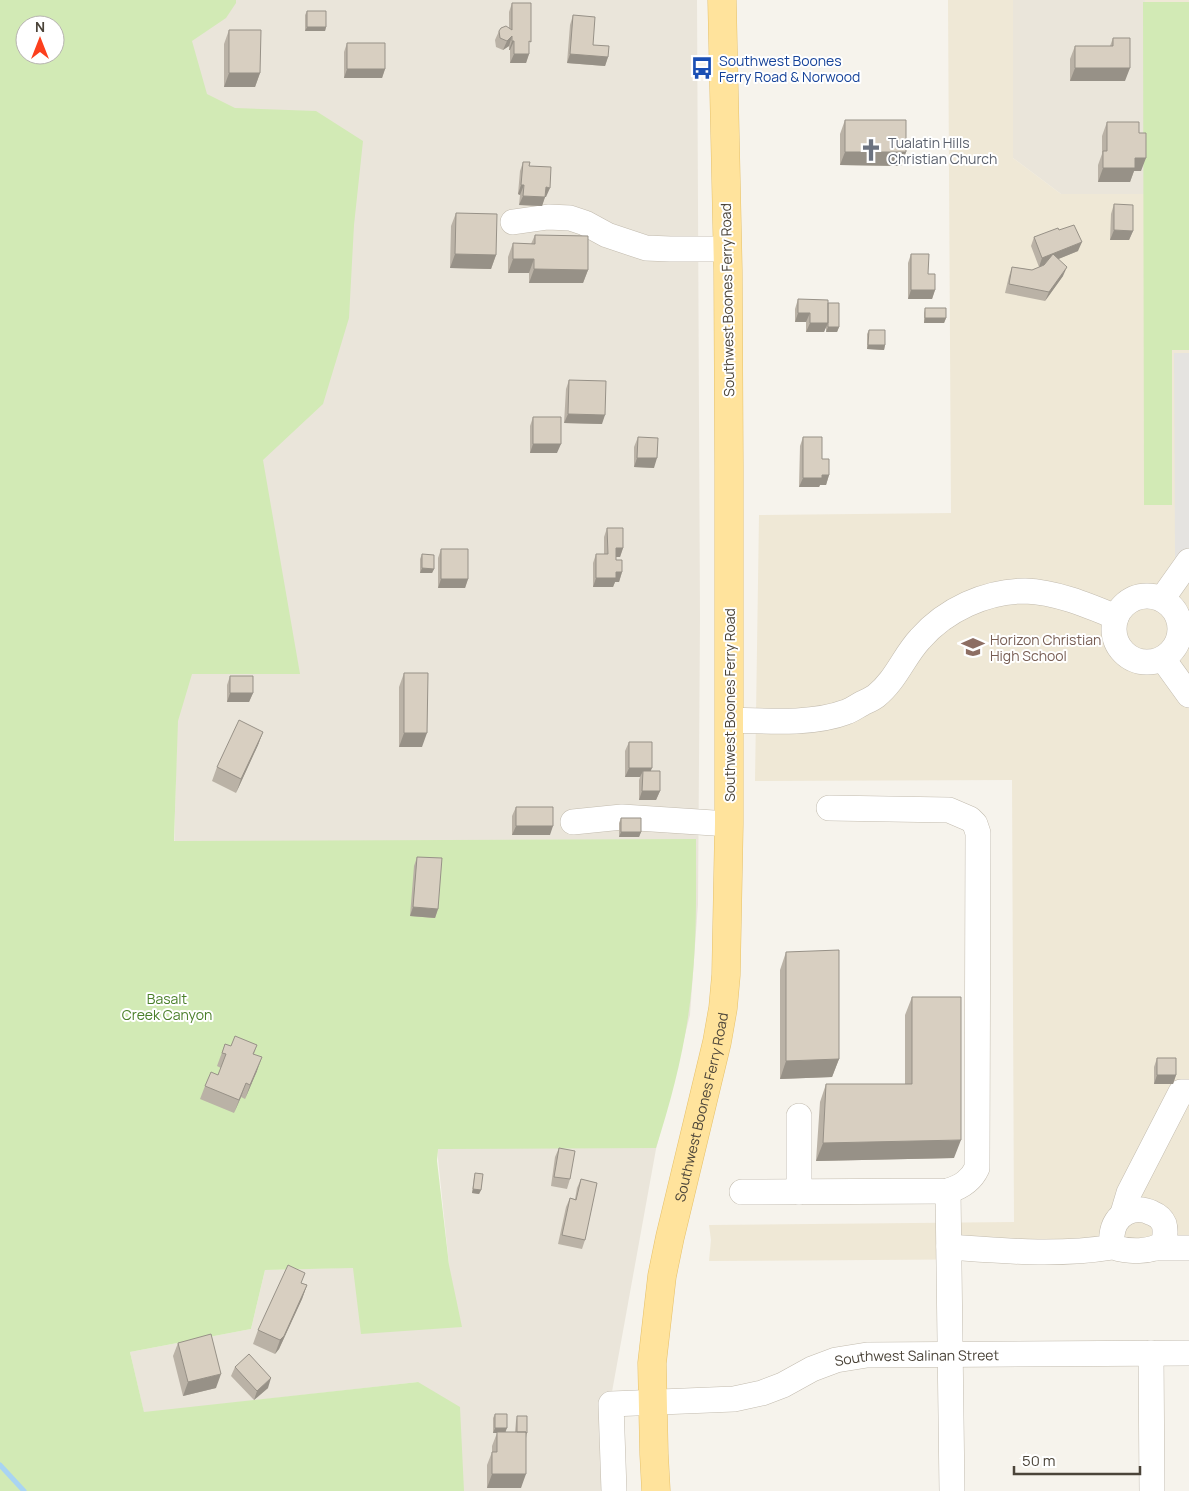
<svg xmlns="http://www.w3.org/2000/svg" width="1189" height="1491" font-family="Manrope,sans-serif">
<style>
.residential{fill:#eae5da}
.education{fill:#efe8d6}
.green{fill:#d2eab5;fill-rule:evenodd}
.parking{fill:#e5e3e0}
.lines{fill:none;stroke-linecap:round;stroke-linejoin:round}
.stream{stroke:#a9d4f2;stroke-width:5}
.minor-casing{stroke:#c2bbae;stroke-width:26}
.major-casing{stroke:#e6c16a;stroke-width:29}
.minor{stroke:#fff;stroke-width:25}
.major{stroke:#ffe39c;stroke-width:28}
.wall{fill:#bab2a6}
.shaded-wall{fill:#979187}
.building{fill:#d8cfc1;stroke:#979187}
.labels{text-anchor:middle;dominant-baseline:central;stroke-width:4;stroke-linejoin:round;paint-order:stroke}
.transit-label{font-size:14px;fill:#164399;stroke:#fff;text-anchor:start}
.worship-label{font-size:14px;fill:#5b616d;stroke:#fff;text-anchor:start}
.street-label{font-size:14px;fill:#4b4439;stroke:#fff}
.education-label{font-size:14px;fill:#785e54;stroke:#fff;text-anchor:start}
.park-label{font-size:14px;fill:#4a7f2a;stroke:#fff}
</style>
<rect width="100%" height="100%" fill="#f6f3ec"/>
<path class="residential" d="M209,0H697L700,618L698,904L690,1015L656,1149L602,1447L604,1491H421L418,1382L144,1413L130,1352L251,1329L265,1270L449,1265L437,1149L174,858L192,41Z
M1013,0H1145L1146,194H1061L1013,158Z"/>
<path class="education" d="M948,0H1013V158L1061,194H1145V0H1189V1258L709,1261L711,1240L709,1225L1014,1222L1012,780L755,781L759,515L951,513Z"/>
<path class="green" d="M0,0H236V3L226,18L192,41L207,94L235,108L316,111L363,141L354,225L349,318L323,404L263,460L300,674H192L178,721L174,841L696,839C696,887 697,936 692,984C687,1040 673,1095 656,1148L438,1149L437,1161L449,1265L462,1327L361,1334L353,1268L265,1270L251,1329L130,1352L144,1412L418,1382L460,1407L464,1491H0ZM25,25H55V55H25Z
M1143,2H1189V350H1172V505H1144Z"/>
<path class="parking" d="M1174,353H1189V552L1175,566Z"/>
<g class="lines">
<path class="stream" d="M0,1465L24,1491"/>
<defs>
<g id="minor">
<path d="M513,222L548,217L570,218L585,223L607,235L646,248L670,249H727"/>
<circle cx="1147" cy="629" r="33"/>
<path d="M1162,599L1189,561"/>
<path d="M1163,659L1189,695"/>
<path d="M729,720C765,721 812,725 846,712C852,710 857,706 863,703C867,701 872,699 876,696C896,680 904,656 920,639C945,610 986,591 1025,591C1056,592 1087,605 1116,617"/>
<path d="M573,822L622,817L729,824"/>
<path d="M799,1116V1192"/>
<path d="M948,1191L952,1491"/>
<path d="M742,1192L948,1191C961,1187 971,1181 977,1168L978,833L975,824L970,819L949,810L829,808"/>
<path d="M1123,1213L1129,1193L1181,1092H1189"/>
<path d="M949,1247C1005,1251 1057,1256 1113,1247C1113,1243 1111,1238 1112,1235C1114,1214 1134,1204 1152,1213C1157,1215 1162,1219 1164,1224C1166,1230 1165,1237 1164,1243C1151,1253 1128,1252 1113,1247"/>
<path d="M1157,1248H1189"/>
<path d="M1151,1353L1152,1491"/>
<path id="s1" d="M614,1491L611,1404L734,1399L762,1393L783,1385L812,1369L836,1360L867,1355L1189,1353"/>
</g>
<g id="major">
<path id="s2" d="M656,1491L654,1454L652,1363L662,1276L670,1237L717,1042L723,1008L726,975L729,824V466L728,270L722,0"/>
</g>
</defs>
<use href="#minor" class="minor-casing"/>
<use href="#major" class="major-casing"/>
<use href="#minor" class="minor"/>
<use href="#major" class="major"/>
</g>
<path class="wall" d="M512,3L529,47V54L526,63H510V50H509V46L503,50L496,47L495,40L499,31L509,28V12Z
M307,11L326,27L325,31H305V15Z
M573,15L593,45L608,57L605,66L567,63L570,25Z
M229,30L260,73L255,87H224V44Z
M1113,38L1125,81H1070V59L1075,46H1110Z
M347,43L385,69L382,78H344V52Z
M845,120L906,152L901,166L840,165V134Z
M1107,122L1141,171H1134L1130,182H1098V165L1102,154V136Z
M523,162L529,166L546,197H545L542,206L519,205L520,195L518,194L520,171Z
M1114,204L1133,231L1129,240H1110L1111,214Z
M456,213L496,255L491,269L450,268L451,226Z
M1059,230L1078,251L1058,259L1063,276L1045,301L1005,293L1009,276L1012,267L1032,270L1044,265L1045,264L1039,267L1031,246L1034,237Z
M535,235L588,270L583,283H529V273H508V257L513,243L531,244Z
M911,254L928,274L935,290L932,299H908V263Z
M798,299L839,327L837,332H826V326L824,332H806V322H795V309Z
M925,308L946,318L944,323H924V313Z
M869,330L885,345L884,350L867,349V334Z
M569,380L602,424L564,423L566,389Z
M533,417L557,453H530V426Z
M638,437L654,468L634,467V447Z
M803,437L822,459L829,475L826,485H820L819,487H799L800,446Z
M607,528L623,548L620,557H616V560L622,572L619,582H615L613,587H593V563L596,554H604V537Z
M441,549L468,579L465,588H438V558Z
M422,554L434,569L432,573H420V559Z
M404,673L422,747H399V687Z
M230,676L253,693L249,702H227V685Z
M263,732L258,745L236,793L212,781L217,767Z
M629,742L651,771L660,791L656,800H639V780L640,777H625V751Z
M516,807L550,835H512V816Z
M621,818L641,832L639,837H619V823Z
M417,857L438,909L435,918L410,916L414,866Z
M786,952L839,1059L832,1077L780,1079V970Z
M912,997L954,1158L816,1161L820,1102L826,1084H905V1015Z
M225,1044L231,1046L257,1045L254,1054L257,1071L245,1099L241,1097L234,1113L200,1099L205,1086L218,1075L221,1068L217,1066Z
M1157,1058L1176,1075L1173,1084H1154V1067Z
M559,1148L570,1179L567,1189L551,1186L555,1157Z
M475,1173L481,1190L479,1194L472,1193L474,1177Z
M581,1179L585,1240L582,1249L558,1244L566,1207L570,1198L575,1199L577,1188Z
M301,1283L307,1285L302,1299L279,1349L275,1354L253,1344L258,1330Z
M178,1343L216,1388L183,1396L173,1356Z
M235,1367L268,1388L254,1400L231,1376Z
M495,1414L506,1432H515L516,1421L517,1416L527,1433L526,1438L521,1488H487V1465L492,1452V1446L497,1433H493V1418Z"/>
<path class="shaded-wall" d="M307,27H326L325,31H305Z
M512,36L509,46L503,50L507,41Z
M512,41H514L510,50H509Z
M514,54H529L526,63H510Z
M570,54L608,57L605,66L567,63Z
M1075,68H1130L1125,81H1070Z
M347,69H385L382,78H344Z
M229,73H260L255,87H224Z
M845,152H906L901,166L840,165Z
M1135,158H1146L1141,171H1134L1130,182H1098L1103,168Z
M521,185H524L520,195L518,194Z
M546,187L550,188L546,197H543Z
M523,196L545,197L542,206L519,205Z
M1114,230L1133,231L1129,240H1110Z
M1082,242L1078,251L1039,267L1042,258Z
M455,254L496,255L491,269L450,268Z
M513,259H534L529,273H508Z
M1067,267L1063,276L1045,301L1049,292Z
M534,269L588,270L583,283H529Z
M911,290H935L932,299H908Z
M798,313H810L806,322H795Z
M925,318H946L944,323H924Z
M810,323H828L824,332H806Z
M828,327H839L837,332H826Z
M868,345H885L884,350L867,349Z
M568,414L605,415L602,424L564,423Z
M533,444H561L557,453H530Z
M637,458H657L654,468L634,467Z
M822,475H829L826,485H820L819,487H799L803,478Z
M616,548H623L620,557H613Z
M422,568L434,569L432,573H420Z
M616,572H622L619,582H615L613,587H593L596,578Z
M441,579H468L465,588H438Z
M230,693H253L249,702H227Z
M263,732L258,745L236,793L241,779Z
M404,733H427L422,747H399Z
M629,768H652L648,777L643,771L640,777H625Z
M642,791H660L656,800H639Z
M516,826H553L550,835H512Z
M621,832H641L639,837H619Z
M413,907L438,909L435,918L410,916Z
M262,1057L257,1071L245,1099L250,1085Z
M839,1059L832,1077L780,1079L786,1061Z
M1157,1075H1176L1173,1084H1154Z
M246,1083L241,1097L234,1113L239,1100Z
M961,1140L954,1158L816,1161L823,1143Z
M473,1189L481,1190L479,1194L472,1193Z
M307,1285L302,1299L279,1349L275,1354L280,1340Z
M221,1374L216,1388L183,1396L188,1382Z
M271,1378L268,1388L254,1400L257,1391Z
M495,1428H507L505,1433H493Z
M492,1474H526L521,1488H487Z"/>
<path class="building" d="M512,3H531V42L529,41V54H514V41H512V36L507,41L500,38L499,31L501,28L506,26L512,30Z
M307,11H326V27H307Z
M573,15L595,17L593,45L609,46L608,57L570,54Z
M229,30H261L260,73H229Z
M1113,38H1130V68H1075V46H1113Z
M347,43H385V69H347Z
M845,120H906V152H845Z
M1107,122H1139V133H1146V158H1135V168H1103V151H1107Z
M523,162H530L529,166L551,167L550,188L546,187L545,197L523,196L524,185H521Z
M1114,204L1133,205V231L1114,230Z
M456,213L497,214L496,255L455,254Z
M1074,225L1082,242L1042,258L1034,237L1058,228L1059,230Z
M535,235L588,236V270L534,269V259H513V243L535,244Z
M911,254H929L928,274H935V290H911Z
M1053,254L1067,267L1049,292L1009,284L1012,267L1032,270L1044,265Z
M798,299L828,300V323H810V313H798Z
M828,303H839V327H828Z
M925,308H946V318H925Z
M869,330H885V345H868Z
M569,380L606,381L605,415L568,414Z
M533,417H561V444H533Z
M638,437L658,438L657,458H637Z
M803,437H822V459H829V475H822V478H803Z
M607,528H623V548H616V560H622V572H616V578H596V554H608Z
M441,549H468V579H441Z
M422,554L434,555V569L422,568Z
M404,673H428L427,733H404Z
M230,676H253V693H230Z
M239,720L263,732L241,779L217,767Z
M629,742H652V768H629Z
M643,771H660V791H642Z
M516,807H553V826H516Z
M621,818H641V832H621Z
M417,857L442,858L438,909L413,907Z
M839,950V1059L786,1061V952Z
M912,997H961V1140L823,1143L826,1084H912Z
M235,1036L257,1045L253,1054L262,1057L250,1085L246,1083L239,1100L205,1086L211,1072L218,1075L226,1054L222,1053L225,1044L231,1046Z
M1157,1058H1176V1075H1157Z
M559,1148L575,1151L570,1179L554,1177Z
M475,1173L483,1174L481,1190L473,1189Z
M581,1179L597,1183L585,1240L562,1235L570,1198L576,1200Z
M288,1265L305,1273L301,1283L307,1285L284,1336L280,1340L258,1330Z
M211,1334L221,1374L188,1382L178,1343Z
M249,1354L271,1378L257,1391L235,1367Z
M495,1414H507V1428H495Z
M517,1416H527V1433H526V1432H517Z
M497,1432H526V1474H492V1452H497Z"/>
<defs>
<symbol id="bus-bare" viewBox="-9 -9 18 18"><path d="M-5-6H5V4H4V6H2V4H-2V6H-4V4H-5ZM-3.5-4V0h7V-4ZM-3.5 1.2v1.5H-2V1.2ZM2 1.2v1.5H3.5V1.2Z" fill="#1a4fb4" stroke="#fff" stroke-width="2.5" paint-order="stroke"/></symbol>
<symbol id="church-bare" viewBox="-9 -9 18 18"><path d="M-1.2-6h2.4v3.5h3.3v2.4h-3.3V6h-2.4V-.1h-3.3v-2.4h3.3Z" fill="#6b7280" stroke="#fff" stroke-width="2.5" paint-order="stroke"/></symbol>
<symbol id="school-bare" viewBox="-9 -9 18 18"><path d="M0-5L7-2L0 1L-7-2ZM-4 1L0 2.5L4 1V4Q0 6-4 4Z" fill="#8d6e63" stroke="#fff" stroke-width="2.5" paint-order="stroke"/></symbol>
</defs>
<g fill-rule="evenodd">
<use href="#bus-bare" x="686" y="52" width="32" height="32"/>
<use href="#church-bare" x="855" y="134" width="32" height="32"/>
<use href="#school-bare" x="957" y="631" width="32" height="32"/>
</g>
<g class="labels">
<g class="transit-label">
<text x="719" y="60">Southwest Boones<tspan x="719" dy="16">Ferry Road &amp; Norwood</tspan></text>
</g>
<g class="worship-label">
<text x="888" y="142">Tualatin Hills<tspan x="888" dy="16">Christian Church</tspan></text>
</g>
<g class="street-label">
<text transform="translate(727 300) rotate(-91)">Southwest Boones Ferry Road</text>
<text transform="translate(729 705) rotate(-90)">Southwest Boones Ferry Road</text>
<text stroke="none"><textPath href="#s2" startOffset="389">Southwest Boones Ferry Road</textPath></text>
<text stroke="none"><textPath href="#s1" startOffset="401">Southwest Salinan Street</textPath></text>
</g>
<g class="education-label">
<text x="990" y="639">Horizon Christian<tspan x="990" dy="16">High School</tspan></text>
</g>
<g class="park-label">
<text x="167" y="998">Basalt<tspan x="167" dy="16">Creek Canyon</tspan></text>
</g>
</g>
<g transform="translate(40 40)"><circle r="24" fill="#ffffff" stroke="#b7b4b0"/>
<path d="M0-4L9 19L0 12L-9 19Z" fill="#fc3f1d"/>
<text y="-8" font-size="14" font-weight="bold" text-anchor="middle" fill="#4b4439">N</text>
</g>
<path d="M1014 1466v8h126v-8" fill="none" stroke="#4b4439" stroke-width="2.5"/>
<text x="1022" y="1466" font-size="15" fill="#4b4439" stroke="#ffffff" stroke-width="4" paint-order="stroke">50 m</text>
</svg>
